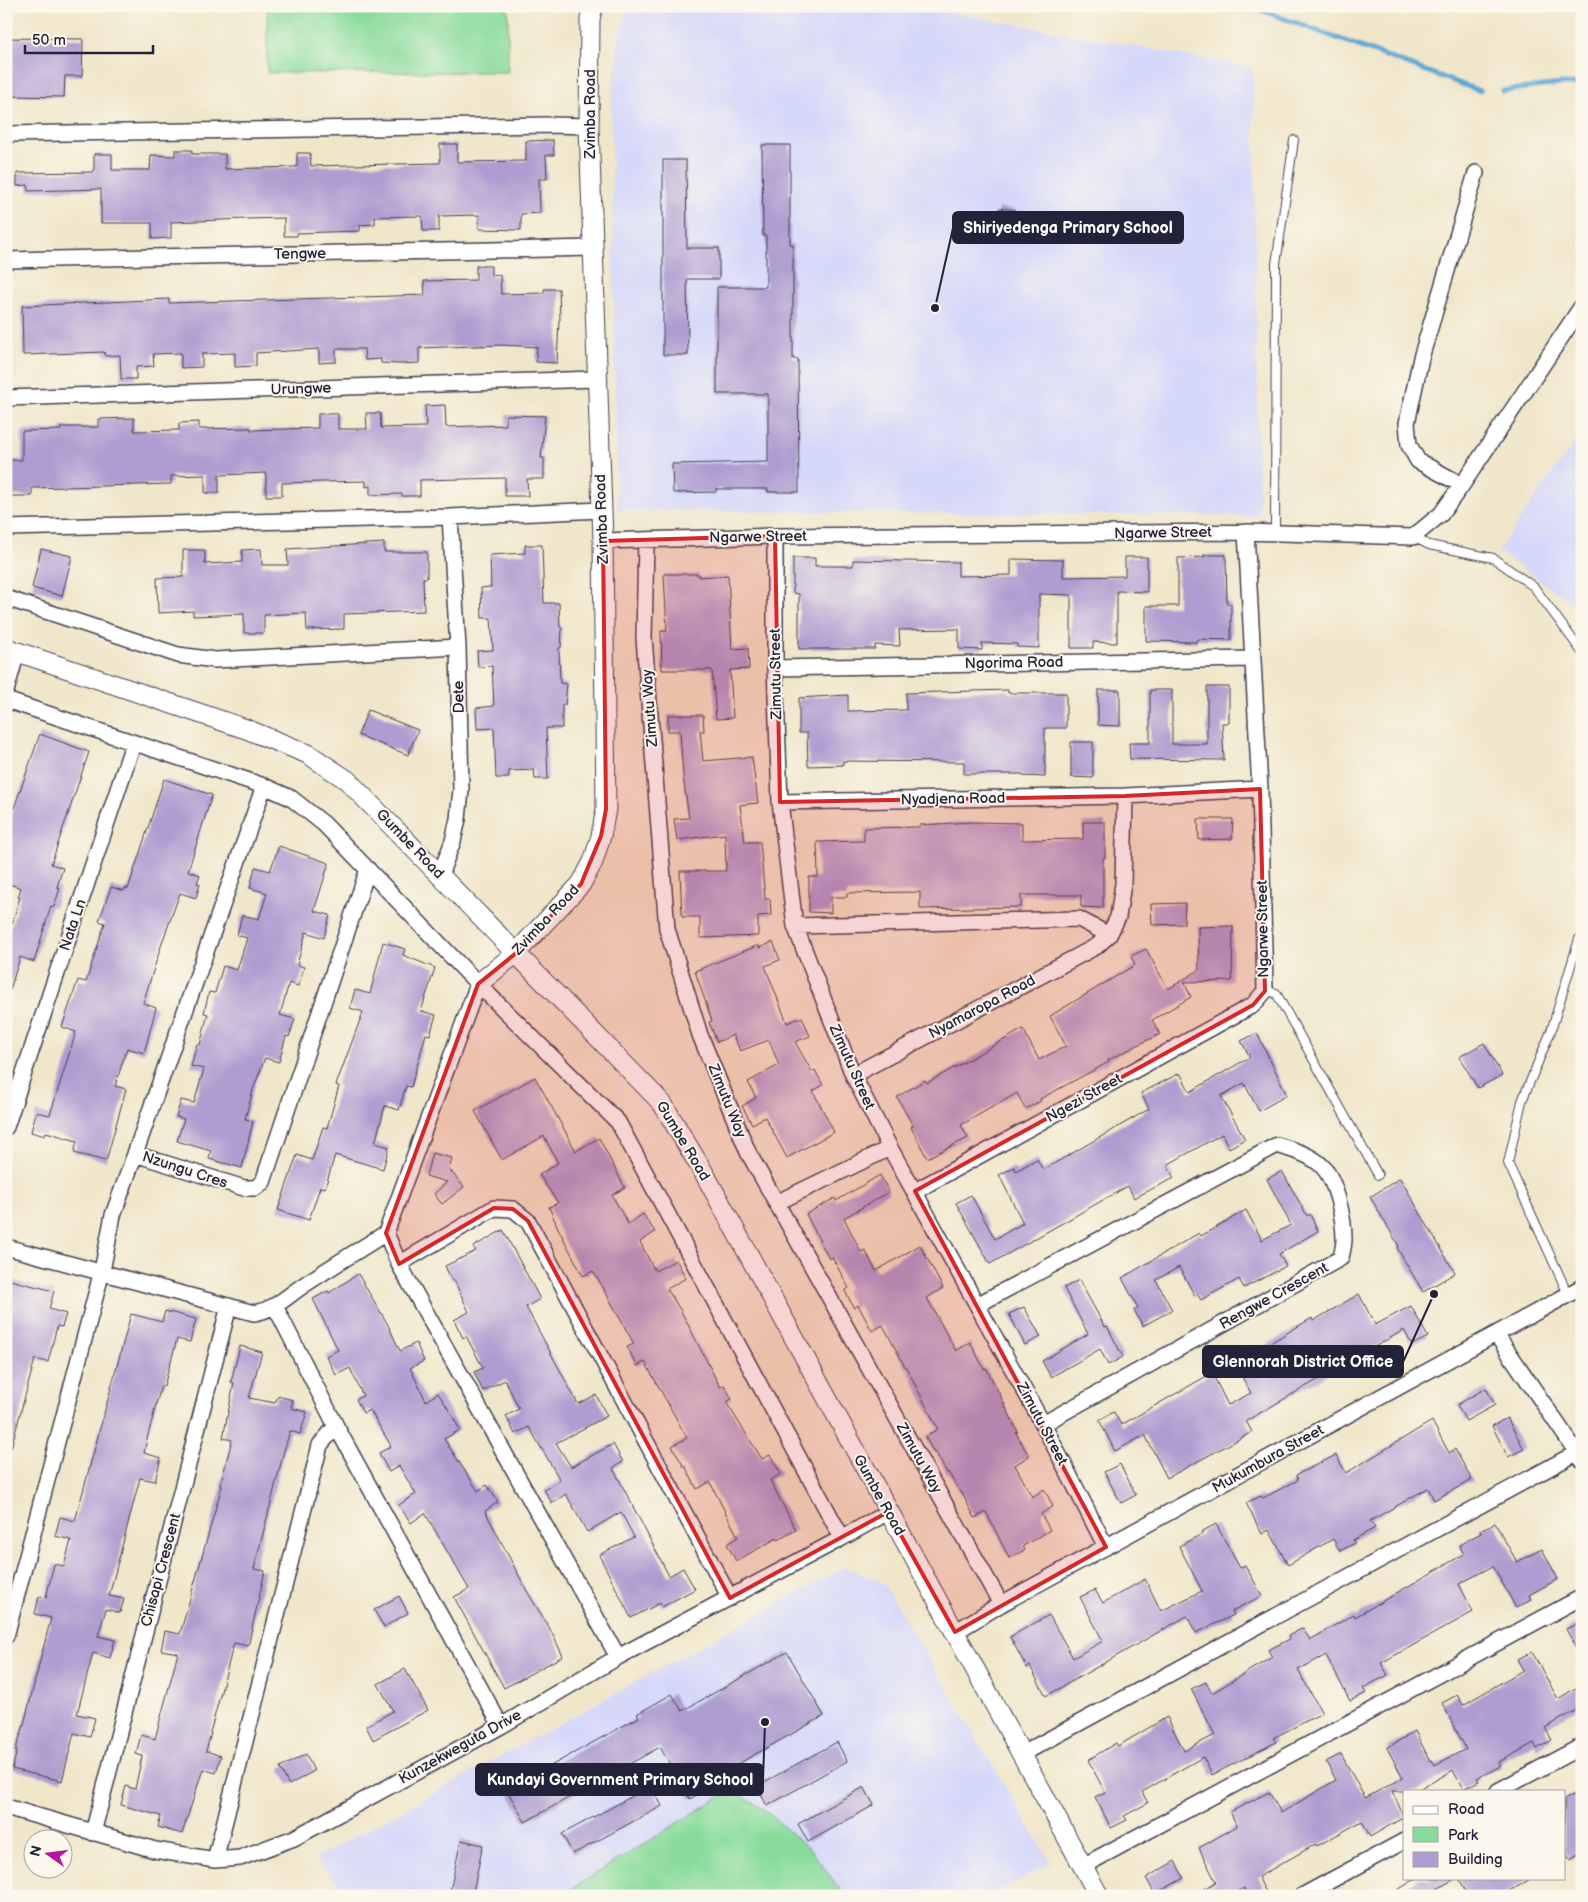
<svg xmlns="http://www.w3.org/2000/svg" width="1588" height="1902" font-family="'Balsamiq Sans',sans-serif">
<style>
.built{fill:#d5d8f9}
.green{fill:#89db9c;stroke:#567e6c}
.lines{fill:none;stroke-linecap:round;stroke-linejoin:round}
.stream{stroke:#5ca6d4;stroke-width:5}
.building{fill:#ae9dd0}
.service-casing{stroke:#413f50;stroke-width:10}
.minor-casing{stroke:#413f50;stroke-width:18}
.tertiary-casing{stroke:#413f50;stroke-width:21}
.service{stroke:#fff;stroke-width:8}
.minor{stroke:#fff;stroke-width:15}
.tertiary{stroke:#fff;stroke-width:19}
.marked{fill:#d62828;fill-opacity:0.2;stroke:#d62828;stroke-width:4;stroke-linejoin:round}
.labels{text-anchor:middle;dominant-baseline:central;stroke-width:4;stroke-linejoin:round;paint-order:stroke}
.street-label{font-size:15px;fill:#22223b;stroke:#fbf7ec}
.leader{fill:none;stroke:#22223b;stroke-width:2}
.callout-dot{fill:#22223b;stroke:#fbf7ec;stroke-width:2}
.callout{fill:#22223b;stroke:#22223b;stroke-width:2}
.callout-label{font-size:16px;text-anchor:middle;font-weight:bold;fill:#fff}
</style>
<rect width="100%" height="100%" fill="#fbf7ec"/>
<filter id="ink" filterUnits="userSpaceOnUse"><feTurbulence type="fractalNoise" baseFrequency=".02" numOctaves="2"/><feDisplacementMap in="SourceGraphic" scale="10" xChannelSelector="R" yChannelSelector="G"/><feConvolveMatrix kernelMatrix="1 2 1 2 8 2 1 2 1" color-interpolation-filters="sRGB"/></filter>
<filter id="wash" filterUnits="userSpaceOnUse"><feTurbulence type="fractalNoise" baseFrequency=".0096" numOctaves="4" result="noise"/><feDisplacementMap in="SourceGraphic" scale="20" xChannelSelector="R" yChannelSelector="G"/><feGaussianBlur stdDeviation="1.12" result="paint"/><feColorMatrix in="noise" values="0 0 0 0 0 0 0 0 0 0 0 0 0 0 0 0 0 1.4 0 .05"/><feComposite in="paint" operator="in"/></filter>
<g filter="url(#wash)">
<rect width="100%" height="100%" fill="#f0e6ca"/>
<path class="built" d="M627,6H916L1253,68L1259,516L617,510L611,106L620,32Z
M1582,432V610L1498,551Z
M845,1567L884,1584L1051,1863L990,1896H352L314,1859Z"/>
<path class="green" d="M267,6H508V72L267,73Z
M731,1790L765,1810L812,1852L845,1896H560Z"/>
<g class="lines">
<path class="stream" d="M1250,6L1480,91
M1502,91L1560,84H1582"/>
</g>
<g id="blocks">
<path class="building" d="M6,38L83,39L82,76H65L64,97L10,96L11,75L6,74Z
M553,140L554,155H546L547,179H539L540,213L521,214V230L479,229V215L439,216V231H423L422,216L375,217V224L360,225V231L297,233V236H284V218L246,219L171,222V238L152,239V223H101V189L28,191V185L17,186V173L94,172V154H112V170H150L151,155L175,156V150H192V154H225V169L297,167V153H310L311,166L440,163V144H457V162L526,161V141Z
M762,145H790V244H793V359H798L799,492H768V489H716V492L673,493L672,464L768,462V394H717V287H766V236H763Z
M663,160H686L687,248H719V279H687L688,355H663Z
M999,208L1015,210L1013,234L997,233Z
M476,266H491V276L500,275L501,294L544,293V289H559L560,320H559L557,363L536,362L537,347L503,345L419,348V363L399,364L381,363V359L365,360L364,349H336V362L319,363V349L256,353V366L235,367V353L202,354V367L181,368V353L153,354L154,366L136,367V379H121L120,355L105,356L104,352L23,355L22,306L169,299V303L425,295L424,281L476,280Z
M445,405L446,427L506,425V415L545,416L541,458H544V479H527L528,496H505V478L420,480V496H402V494L370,495V486L366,487V481L282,483V496H266V473L219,475V493H205V475L171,476V484L32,488V496H10V460H22V431L61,430V427H98V419L134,418V431L179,430V423L199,422V429L251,428V430L318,428V414H338V429H367L366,413H380L381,428L426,427L425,406Z
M384,543V552H427V578H423L424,611L344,614V629L307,630L306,613L264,615V633H244V614L193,616V611L158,613L157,578L183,577V550H205V564L242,562V550L261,549L262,565H288L287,549Z
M525,545H542L544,603H559L560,627L562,628L561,648H559L560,683L567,684L565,705H562V728H546L548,779H535L534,770L509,771V778H496L494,728L477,729L476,708L494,706L492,666L478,667L477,651L493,650L491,618H482L481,588L491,587L490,555L525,553Z
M41,549L72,556L62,596L32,588Z
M1204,555H1226L1227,604H1231V640L1197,639V642L1146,641V606H1178V558L1204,557Z
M1125,557H1147V592L1117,591V643L1093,642V648H1071V595L1039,594V648L1017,647V644L982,643V650L959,649V629L899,630L900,646L875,645V649H799V594L793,593V558H815V566H853V560L958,562V576L1011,575V559L1063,560V577L1125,576Z
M664,574H699V577L728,575L732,649L748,648L749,669L730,670L733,718L716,719L712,670H662L661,631H667Z
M1207,687H1229V723H1222L1224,760L1130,759L1129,743H1150V690H1172V744H1207Z
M1008,690V693H1066V728H1045V777L1023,776V774H964V762L843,761V765L808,766L807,733H799V698L848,695V711L906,710V693Z
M1098,690H1120V726L1098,725Z
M368,710L418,730L408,755L358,735Z
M668,715H703L704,731H700L703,761L752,757L758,803L740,805L745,842H760L765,899H770L771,915L758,916V936L700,938V917H682L680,871H726L725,834L677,840L674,819L689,818L683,776L680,731H668Z
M40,734L89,752L51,864L63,868L57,887L60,888L54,907L51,906L34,962L20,957L10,990L6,989V938L11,924H12L20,897H18L21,888L6,883V831Z
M1071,742H1093V778L1071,777Z
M164,779L212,795L188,871L200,875L197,883L200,884L196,898L180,893L163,940L143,1003L156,1008L144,1053L127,1048L115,1086L126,1089L106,1161L74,1153L77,1141L46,1132L45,1136L31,1132L36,1112L50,1115L76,1032L62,1027L78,980L86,982L105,923L99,921L111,887L124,891L125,888L128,889Z
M1198,819H1233L1232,839L1199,840Z
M971,822L1022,823V840L1083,839V822H1105V858H1103V908L1081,907V895H1021V907L920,909V892L847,893V897H831V913L809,912V877H818L817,842L864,841V828L920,827V825Z
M279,846L329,863L314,911L330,915L324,938L306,932L297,965L304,967L298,986L289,983L280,1015L295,1019L289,1037L286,1036L279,1062L265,1058L253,1090L245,1119L253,1121L242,1168L209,1159L211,1151L177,1141L184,1119L176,1117L181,1100L194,1103L204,1069L191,1066L197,1044L200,1045L208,1014L204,1013L209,992L215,993L223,966L237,970L247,938L237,935L242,915L259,919L267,893L250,888L255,867L270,871Z
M1185,903L1184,924L1152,925L1151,904Z
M1233,926L1232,981L1184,982L1191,997L1152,1020L1160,1034L1108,1060L1109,1062L1040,1099L1041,1101L1025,1109L1017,1093L961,1125L968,1138L927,1158L911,1127L913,1126L897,1097L925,1080L927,1083L1023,1029L1039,1060L1043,1058L1066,1046L1050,1016L1135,965L1131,956L1146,949L1168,989L1199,970L1198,927Z
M383,942L405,949L403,955L435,968L421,1011L436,1015L430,1035L426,1034L411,1087L406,1086L399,1110L385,1106L375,1143L389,1147L383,1169L335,1155L325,1188L320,1187L309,1220L278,1210L297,1155L312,1160L323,1127L327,1128L339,1086L336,1085L363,1012L350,1008L355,990L370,994Z
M773,942L780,960L765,966L787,1023L802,1017L810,1036L795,1042L812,1072L815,1070L823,1085L813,1091L834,1132L787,1158L765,1117L752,1124L742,1106L756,1098L748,1082L779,1065L769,1040L740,1051L733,1035L717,1042L709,1022L712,1021L695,971L759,945V948Z
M1257,1033L1287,1095L1259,1111L1244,1083L1221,1096L1245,1139L1229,1148L1222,1134L1167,1165L1174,1178L1134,1198L1128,1186L990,1264L956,1203L971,1195L995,1239L1023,1223L999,1175L1014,1167L1016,1171L1037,1159L1043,1170L1149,1109L1141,1093L1180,1073L1190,1092L1250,1057L1241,1041Z
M1484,1043L1502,1075L1478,1088L1459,1057Z
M535,1077L576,1151L599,1138L625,1188L612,1195L628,1224L643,1214L655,1232L640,1242L655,1271L676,1260L686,1278L667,1289L681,1311L720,1387L724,1385L732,1399L726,1402L762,1459L770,1455L781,1474L770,1480L796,1530L778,1540L777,1538L736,1561L727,1544L738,1537L710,1482L697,1489L685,1466L684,1467L672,1446L687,1438L645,1362L637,1366L627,1347L634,1344L601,1284L593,1271L583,1276L558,1228L549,1207L558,1203L539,1175L558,1163L544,1136L502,1160L475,1111Z
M432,1153L452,1158L449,1169L464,1187L442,1204L434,1194L447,1182L426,1176Z
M1282,1171L1307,1216L1310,1214L1318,1231L1279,1254L1286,1266L1244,1288L1239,1279L1201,1300L1198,1295L1195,1296L1179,1267L1156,1280L1172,1310L1143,1326L1134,1310L1138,1308L1122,1278L1199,1233L1201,1236L1246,1210L1262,1240L1291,1225L1267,1179Z
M880,1175L889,1192L844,1218L861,1252L865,1250L876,1271L920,1245L943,1288L927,1298L956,1351L970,1342L984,1369L986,1368L995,1385L1018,1432L1016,1433L1029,1456L1015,1465L1032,1497L1044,1489L1053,1506L1041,1514L1050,1530L1023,1546L1025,1550L1009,1558L986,1512L975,1518L962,1493L961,1494L948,1472L947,1473L936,1453H934L925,1437L938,1429L906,1367H905L883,1325L872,1331L858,1305L854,1308L845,1291L849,1288L832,1257L829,1259L806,1214L835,1198L836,1201Z
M1400,1178L1455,1273L1423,1292L1397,1248L1399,1246L1370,1197Z
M503,1230L540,1299L526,1307L578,1404L596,1395L607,1416L556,1443L571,1467L613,1444L623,1462L613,1468L669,1576L683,1568L695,1589L662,1607L660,1603L631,1618L599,1555L634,1537L621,1512L587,1532L566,1494L552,1503L544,1490L560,1480L529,1427L515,1434L506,1416L519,1409L505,1380L483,1391L474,1372L483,1368L466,1336L463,1338L454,1320L469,1312L454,1280L452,1281L445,1266L476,1251L473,1247Z
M358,1274L387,1323L400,1351L416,1343L424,1361L410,1368L426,1401L438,1393L449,1410L460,1430L444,1439L478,1491L487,1485L498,1502L485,1511L528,1593L549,1627L563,1656L504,1688L454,1597L469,1589L425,1513L411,1523L399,1505L416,1494L399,1466L389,1472L379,1453L391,1446L370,1410L363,1413L356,1399L363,1396L350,1368L336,1375L326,1356L338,1350L313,1299L328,1291L329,1293Z
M6,1279L54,1291L49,1309L66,1314L62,1327L57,1326L48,1362L35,1359L11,1448H6Z
M1079,1280L1105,1327L1107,1326L1123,1357L1108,1365L1100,1349L1051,1377L1042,1361L1088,1334L1064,1288Z
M1359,1294L1375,1325L1411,1306L1428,1337L1412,1345L1404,1330L1246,1421L1252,1432L1167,1478L1145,1435L1115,1451L1099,1420L1114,1412L1121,1425L1212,1373L1228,1405L1251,1393L1235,1364L1312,1318L1313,1321Z
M1024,1307L1041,1337L1025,1345L1009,1314Z
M165,1311L196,1319L190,1342L177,1339L164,1386H161L147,1439L144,1453L161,1458L155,1481L140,1478L109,1596L124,1599L120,1613L106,1609L98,1636L115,1640L110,1658L93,1653L77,1714L95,1718L90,1737L74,1733L62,1781L12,1769L17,1751H15L23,1728L51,1618L35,1614L39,1596L46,1598L54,1564L64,1566L71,1540L55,1536L60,1517L75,1521L131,1314L162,1322Z
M240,1346L262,1352L249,1398L275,1403L278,1396L293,1400L291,1408L307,1412L300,1434L290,1431L284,1451L254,1569L265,1571L248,1646L234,1643L210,1733H211L206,1751L221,1756L216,1773L203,1769L182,1834L158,1827L161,1816L121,1805L126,1786L135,1789L142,1756L136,1754L141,1735L155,1739L178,1653L161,1650L165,1631L180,1634L222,1486H220L232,1440L223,1438L234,1383L231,1382Z
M1486,1388L1495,1405L1466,1421L1457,1405Z
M1507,1418L1524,1449L1508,1457L1492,1426Z
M1432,1421L1449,1453L1455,1449L1472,1480L1434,1500L1428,1488L1370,1521L1375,1528L1353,1540L1355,1543L1340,1551L1333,1539L1288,1565L1269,1530L1262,1534L1246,1503L1261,1496L1263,1498L1298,1480L1296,1475L1336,1455L1346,1473Z
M1120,1464L1136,1495L1121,1503L1104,1472Z
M1495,1523L1517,1562L1542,1549L1558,1579L1529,1595L1531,1600L1516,1608L1493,1566L1459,1584L1473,1612L1381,1663L1388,1675L1363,1688L1366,1693L1350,1701L1326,1655L1298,1670L1322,1713L1273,1738L1276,1742L1212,1775L1203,1757L1142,1792L1148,1803L1124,1816L1127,1820L1111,1828L1095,1797L1105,1792L1088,1760L1116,1743L1118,1746L1167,1717L1184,1751L1215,1735L1191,1689L1206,1682L1212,1693L1272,1657L1268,1650L1290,1639L1288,1636L1303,1628L1310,1640L1354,1614L1355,1617L1464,1554L1459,1545L1481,1533L1480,1530Z
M1216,1524L1240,1568L1245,1565L1262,1596L1232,1611L1234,1615L1196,1633L1187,1616L1046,1696L1030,1666L1027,1668L1010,1637L1049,1615L1073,1658L1103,1641L1080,1597L1095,1590L1103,1603L1145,1579L1161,1611L1202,1591L1179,1546L1202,1534L1201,1532Z
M399,1596L408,1613L384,1627L374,1610Z
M1582,1622V1659L1566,1629Z
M787,1652L824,1716L718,1775L721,1781L690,1799L660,1747L525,1822L507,1790L639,1717L637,1714L672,1694L682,1711Z
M1532,1652L1558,1699L1582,1684V1707L1545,1728L1552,1740L1537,1749L1534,1743L1499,1762L1501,1766L1477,1778L1479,1781L1463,1789L1453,1770L1417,1791H1392L1404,1817L1370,1837L1362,1821L1317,1846L1316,1844L1258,1877L1268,1896H1248L1244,1888L1230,1896H1193L1216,1882L1199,1848L1237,1826L1230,1812L1269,1792L1281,1813L1336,1780L1326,1762L1341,1754L1365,1798L1403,1778L1387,1748L1415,1731L1430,1761L1432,1760L1435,1765L1466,1749L1442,1703L1457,1695L1463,1705L1523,1670L1517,1659Z
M405,1669L428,1710L373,1740L366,1726L393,1711L378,1684Z
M837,1742L847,1761L767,1806L757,1786Z
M306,1754L314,1771L289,1785L280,1768Z
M651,1786L662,1806L573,1854L562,1834Z
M864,1787L874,1805L808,1842L798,1824Z
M1582,1790V1853L1570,1860L1564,1850V1800Z
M461,1840L483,1845L472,1896H449Z
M1175,1861L1184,1878L1155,1894L1146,1878Z
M1417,1878H1456L1425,1896H1388Z
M1459,1878H1531L1501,1896H1468Z"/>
</g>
</g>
<g filter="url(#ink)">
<use href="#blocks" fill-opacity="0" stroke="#413f50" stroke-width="1"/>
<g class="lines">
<defs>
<path id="service" d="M1275,533L1276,264L1294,140
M1413,537L1429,545L1493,558L1534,587L1582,652
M1265,991L1276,993L1378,1175
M1568,1294L1508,1163L1522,1101L1551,1031L1579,939L1582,941"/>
<path id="minor" d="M6,134L550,125L589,126
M6,260L594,248
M6,398L596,379
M1462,485L1418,461L1409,445L1407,423L1421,358L1476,173
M6,528L450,517L601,510
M775,536V668L780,802L795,926L853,1075L890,1148L1043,1424L1106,1547
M603,541L775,536L1246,532L1413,537L1441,514L1462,485L1582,306
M646,541L644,638L667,929L700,1035L748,1152L1001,1604
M6,598L178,655L215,660L458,647
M775,668L1252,659
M6,691L17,652
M6,700L264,786L291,798L324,824L478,984L618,1122L842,1538
M264,786L135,1154L244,1188H255L263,1182L368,869
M780,802L1125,796L1260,789
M440,875L453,841L458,819L461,790L458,647L450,517
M795,926L1079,919L1109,935
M478,984L386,1233L399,1264L618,1657
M853,1075L1097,946L1109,935L1118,917L1123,884L1125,796
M6,1127L133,744
M915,1191L1253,1005L1265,991L1260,789L1246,532
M776,1203L890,1148
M6,1247L254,1313C275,1310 287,1296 304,1285C331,1267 359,1250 386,1233
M399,1264L494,1208L513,1209L528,1221L730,1598
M977,1305L1277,1145C1292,1150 1310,1154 1322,1166C1336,1180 1344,1219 1344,1239C1344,1246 1342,1252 1341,1258L1043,1424
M275,1306L336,1426L501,1726
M1496,1334L1582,1460
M955,1632L1001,1604L1582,1287
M6,1636L102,1271L113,1215L135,1154
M1022,1754L1582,1450
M1498,1791L1582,1746
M6,1807L155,1850L215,1860L240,1858L294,1838L501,1726L618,1657L842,1538L888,1512
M93,1833L229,1306
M215,1860L320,1445L336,1426
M1083,1866L1582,1597
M1302,1896L1404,1841"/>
<path id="tertiary" d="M6,648L246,729L308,754L347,780L662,1103L704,1173L1099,1896
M478,984L515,954L581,884L593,862L601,836L606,809L603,541L589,126L590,19L593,6"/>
</defs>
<use href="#service" class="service-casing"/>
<use href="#minor" class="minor-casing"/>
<use href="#tertiary" class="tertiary-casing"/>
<use href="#service" class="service"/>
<use href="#minor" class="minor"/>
<use href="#tertiary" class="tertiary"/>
</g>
</g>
<path class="marked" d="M775,536L780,802L1125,796L1260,789L1265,991L1253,1005L915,1191L1106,1547L955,1632L888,1512L730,1598L528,1221L513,1209L494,1208L399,1264L386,1233L478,984L515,954L581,884L601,836L606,809L603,541Z"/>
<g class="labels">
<g class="street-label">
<text transform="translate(590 114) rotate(-90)">Zvimba Road</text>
<text transform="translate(300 254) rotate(-1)">Tengwe</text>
<text transform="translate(301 389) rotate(-2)">Urungwe</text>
<text transform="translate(602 519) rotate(-92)">Zvimba Road</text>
<text transform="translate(1163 533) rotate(-1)">Ngarwe Street</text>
<text transform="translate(758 537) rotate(-1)">Ngarwe Street</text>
<text transform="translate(1014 663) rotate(-1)">Ngorima Road</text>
<text transform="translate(776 674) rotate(-91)">Zimutu Street</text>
<text transform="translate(459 697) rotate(-91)">Dete</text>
<text transform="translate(650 708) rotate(-94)">Zimutu Way</text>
<text transform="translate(953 799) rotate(-1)">Nyadjena Road</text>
<text transform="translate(410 844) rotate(46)">Gumbe Road</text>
<text transform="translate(546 920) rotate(-47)">Zvimba Road</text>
<text transform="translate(73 925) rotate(-71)">Nata Ln</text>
<text transform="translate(1263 929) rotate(-91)">Ngarwe Street</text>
<text transform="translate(982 1007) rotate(-28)">Nyamaropa Road</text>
<text transform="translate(852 1067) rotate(66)">Zimutu Street</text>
<text transform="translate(1084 1098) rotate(-29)">Ngezi Street</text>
<text transform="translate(727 1101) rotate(68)">Zimutu Way</text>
<text transform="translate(683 1141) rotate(59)">Gumbe Road</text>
<text transform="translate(185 1170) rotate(18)">Nzungu Cres</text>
<text transform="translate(1274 1296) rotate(-29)">Rengwe Crescent</text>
<text transform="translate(1042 1424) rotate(62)">Zimutu Street</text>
<text transform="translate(919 1458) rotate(61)">Zimutu Way</text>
<text transform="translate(1268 1459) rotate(-29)">Mukumbura Street</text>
<text transform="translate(879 1495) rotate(61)">Gumbe Road</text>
<text transform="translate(161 1570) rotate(-75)">Chisapi Crescent</text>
<text transform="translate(460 1747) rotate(-29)">Kunzekweguta Drive</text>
</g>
</g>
<path class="leader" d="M935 308L953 228M1434 1294L1403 1362M765 1722L763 1780"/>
<g class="callout-dot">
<circle cx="935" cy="308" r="5"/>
<circle cx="1434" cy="1294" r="5"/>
<circle cx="765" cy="1722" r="5"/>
</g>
<g class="callout">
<rect x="953" y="212" width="230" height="31" rx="5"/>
<rect x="1203" y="1346" width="200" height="31" rx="5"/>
<rect x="476" y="1764" width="287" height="31" rx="5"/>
</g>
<g class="callout-label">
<text x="1068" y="233">Shiriyedenga Primary School</text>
<text x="1303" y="1367">Glennorah District Office</text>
<text x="620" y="1785">Kundayi Government Primary School</text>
</g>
<rect width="1588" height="1902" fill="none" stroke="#fbf7ec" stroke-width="25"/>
<rect x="1403" y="1790" width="162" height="90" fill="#fbf7ec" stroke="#a4a2a5"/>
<rect x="1413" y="1806" width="25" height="8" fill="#ffffff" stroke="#a4a2a5"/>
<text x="1448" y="1814" font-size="15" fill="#22223b">Road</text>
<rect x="1413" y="1827" width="25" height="15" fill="#89db9c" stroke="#a4a2a5"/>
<text x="1448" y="1840" font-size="15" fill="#22223b">Park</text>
<rect x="1413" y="1852" width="25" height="15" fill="#ae9dd0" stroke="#a4a2a5"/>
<text x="1448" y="1864" font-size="15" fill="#22223b">Building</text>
<g transform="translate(48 1854) rotate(284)"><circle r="24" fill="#fbf7ec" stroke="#a4a2a5"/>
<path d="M0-4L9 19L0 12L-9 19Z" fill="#b5179e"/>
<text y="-8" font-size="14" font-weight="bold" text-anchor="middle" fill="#22223b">N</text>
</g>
<path d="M25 45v8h128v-8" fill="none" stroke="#22223b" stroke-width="2.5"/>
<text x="32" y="45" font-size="15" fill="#22223b" stroke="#fbf7ec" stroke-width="4" paint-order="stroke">50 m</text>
</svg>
